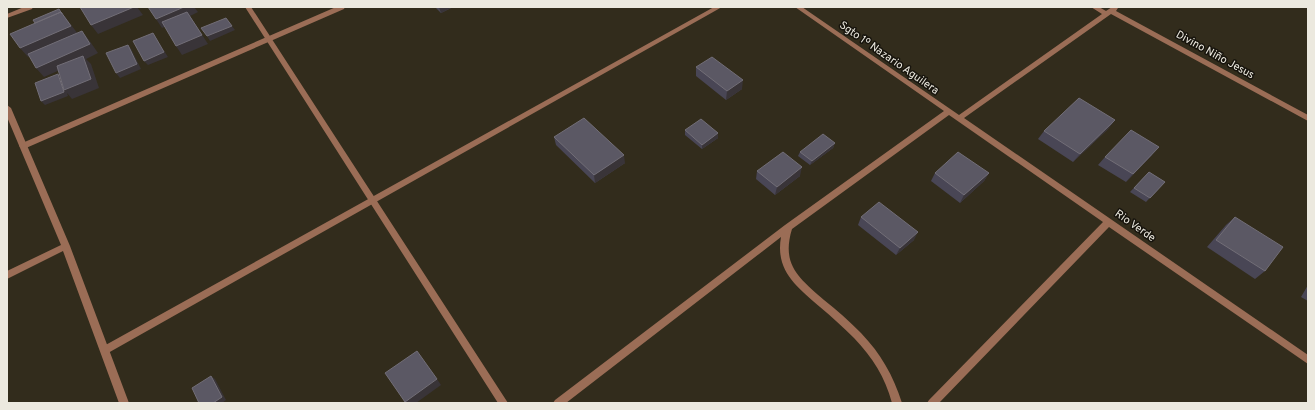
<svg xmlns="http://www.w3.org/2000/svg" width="1315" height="410" font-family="Overpass,sans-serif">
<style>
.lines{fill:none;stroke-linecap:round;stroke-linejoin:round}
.lane{fill:#9b6d56;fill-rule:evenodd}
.street{fill:#9b6d56;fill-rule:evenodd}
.wall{fill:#494655}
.shaded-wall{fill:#393438}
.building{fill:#5b5864;stroke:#726e77}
.labels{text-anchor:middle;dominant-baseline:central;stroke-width:3;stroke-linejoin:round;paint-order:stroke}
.street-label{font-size:11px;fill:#ece9df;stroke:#17140d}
</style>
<rect width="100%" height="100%" fill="#322c1c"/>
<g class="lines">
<path class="lane" d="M336,7H345L344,9L26,148L23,149L19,146L20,144Z
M714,7H722L108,353L105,354L102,353L100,350L102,347Z"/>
<path class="street" d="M24,7H33L32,9L7,18V14Z
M245,7H251L508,403H498Z
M795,7H802L959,115L1102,14L1091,7H1099L1106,11L1112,7H1118V8L1116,11L1308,115V121L1111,14L964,118L1308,355V364L1109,227L939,403H927L929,400L1103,222L949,115L792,229C781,265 799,278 824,300C837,310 849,321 861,333C881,354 893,375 902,403H892C885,377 873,358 854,338C843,327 832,317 820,307C797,287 775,271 781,237L566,403H553L555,400L785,225L944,111Z
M7,105L11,108L70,246L129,403H119L63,251L7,279V271L61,245L7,117Z"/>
</g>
<path class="wall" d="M435,7H453L441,13Z
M696,67L742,89L726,100L696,76Z
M1115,120L1108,129L1073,162L1038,139L1044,131Z
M685,130L718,138L702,149L685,135Z
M554,137L625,163L595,183L556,145Z
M835,143L833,148L810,165L798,156L800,152Z
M1152,155L1126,182L1098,165L1105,157Z
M757,171L800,176L775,195L756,179Z
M1149,172L1165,182L1146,202L1130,192Z
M935,173H989L984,181L960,203L931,181Z
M861,217L914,240L896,255L858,225Z
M1235,217L1265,271L1255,279L1207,247L1226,225Z
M1308,285V301L1301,297Z"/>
<path class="shaded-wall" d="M134,7H137L143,15L98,34L91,25Z
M184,7H194L198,12L190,16L208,44L182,55L176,46L190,16L162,28L156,19Z
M439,7H453L441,13Z
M59,9L78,34L28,57L20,48Z
M232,26L235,30L210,41L207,36Z
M82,31L89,40L98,53L86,59L91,64L99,88L72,99L67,93L68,96L45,105L41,101L58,74L62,79L85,59L44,77L36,68Z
M153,33L168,57L148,65L144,61Z
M128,45L131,49L141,69L120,78L116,73Z
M743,80L742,89L726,100L727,91Z
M1115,120L1108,129L1073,162L1080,154Z
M718,133V138L702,149V145Z
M835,143L833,148L810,165L812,161Z
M1159,147L1152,155L1126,182L1133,174Z
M624,155L625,163L595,183L594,175Z
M802,167L800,176L775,195L777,187Z
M989,173L984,181L960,203L964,195Z
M918,232L914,240L896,255L900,248Z
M211,376L215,379L226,400L222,403H213Z
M437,379L441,385L416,403H405V402Z"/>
<path class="building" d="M80,7H134L91,25Z
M148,7H184L156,19Z
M59,9L62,14L61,12L35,23L33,20Z
M61,12L71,26L20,48L10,34Z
M187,12L202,35L176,46L162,22Z
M226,18L232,26L207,36L201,28Z
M82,31L90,44L36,68L28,54Z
M153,33L164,52L144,61L133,41Z
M128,45L137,64L116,73L106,53Z
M83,56L91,79L64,90L57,66Z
M712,57L743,80L727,91L696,67Z
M58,74L64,92L41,101L35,83Z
M1079,98L1115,120L1080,154L1044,131Z
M584,118L624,155L594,175L554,137Z
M701,119L718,133L702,145L685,130Z
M1131,130L1159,147L1133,174L1105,157Z
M823,134L835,143L812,161L800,152Z
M783,152L802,167L777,187L757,171Z
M958,152L989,173L964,195L935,173Z
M1149,172L1165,182L1150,198L1134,188Z
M879,202L918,232L900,248L861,217Z
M1235,217L1283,247L1265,271L1216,240Z
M417,351L437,379L405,402L385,373Z
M211,376L222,397L213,403H199L192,388Z"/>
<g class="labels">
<g class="street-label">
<text transform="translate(1215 55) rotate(29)">Divino Niño Jesus</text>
<text transform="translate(889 58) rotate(35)">Sgto 1º Nazario Aguilera</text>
<text transform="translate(1135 226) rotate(35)">Rio Verde</text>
</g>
</g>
<rect width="1315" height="410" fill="none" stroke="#ece9df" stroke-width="16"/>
</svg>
